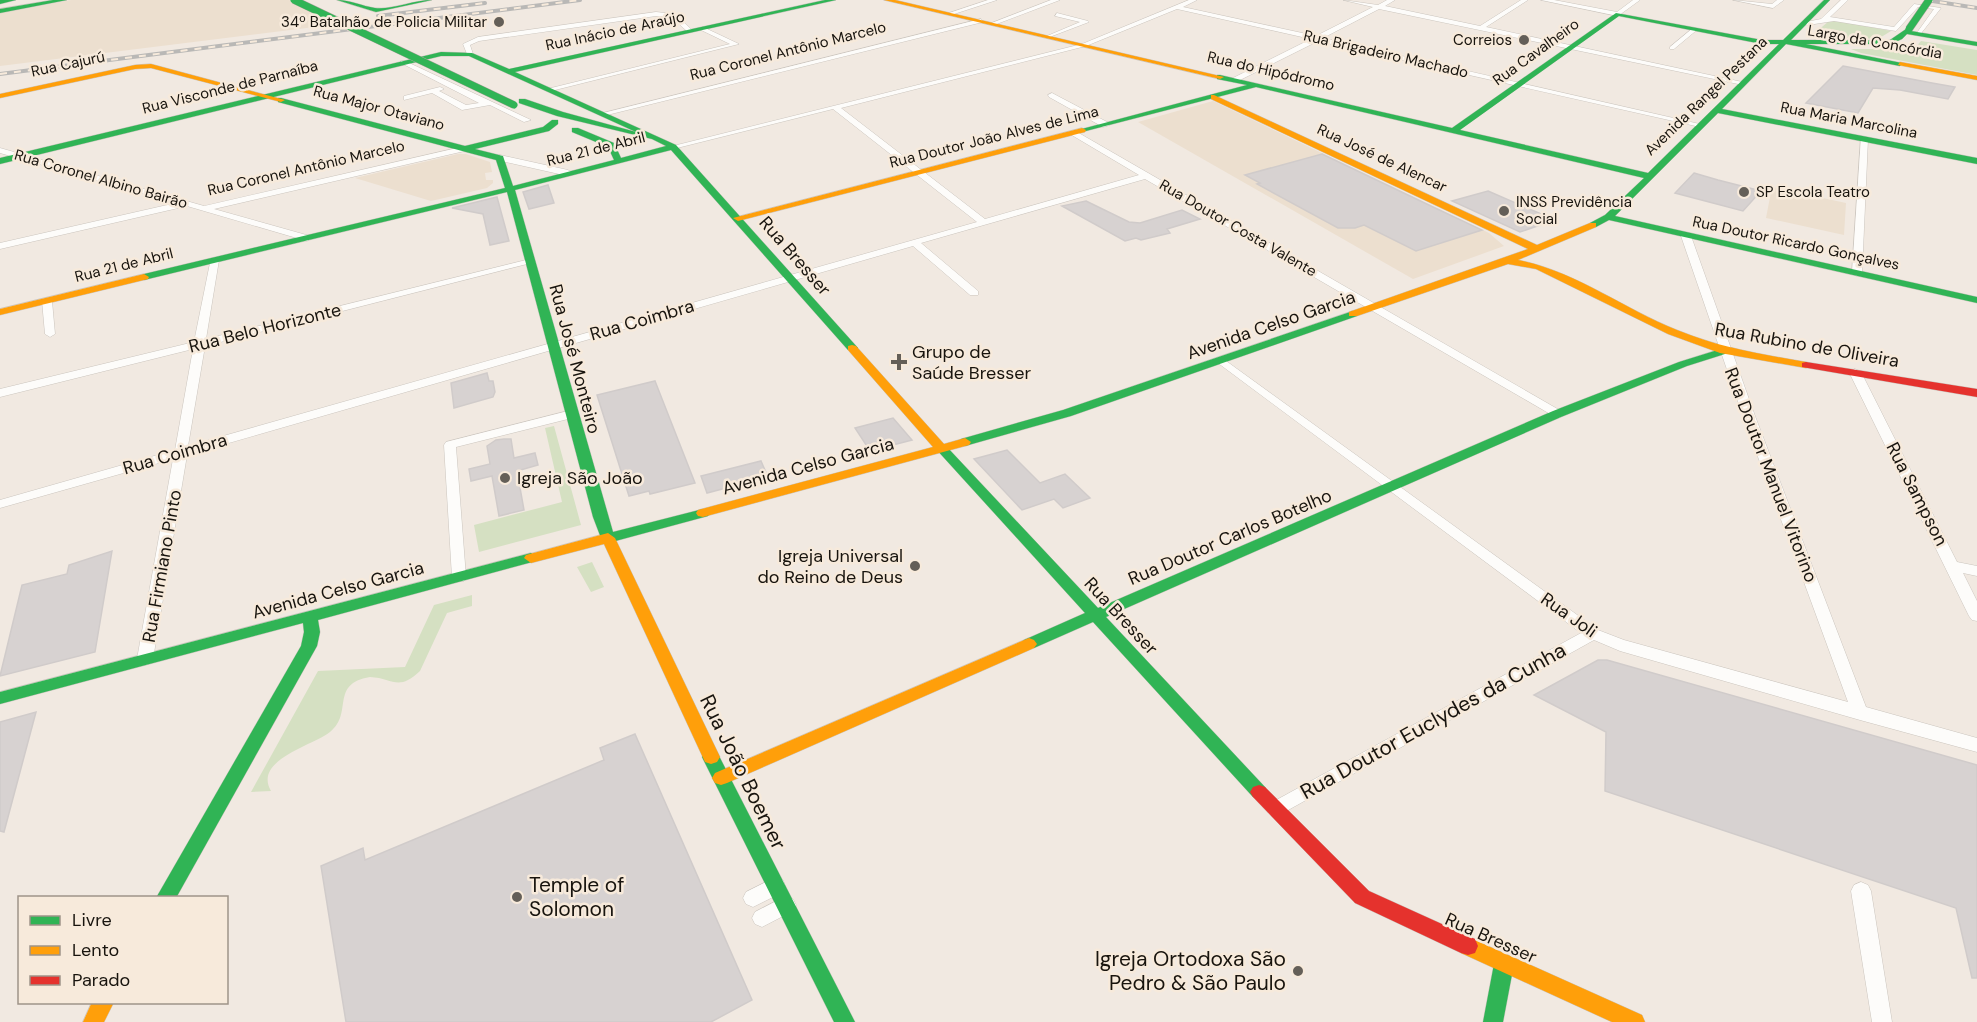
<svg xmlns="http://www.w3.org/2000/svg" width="1977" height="1022" font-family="'DM Sans',sans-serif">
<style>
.built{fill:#ecdfcf}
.green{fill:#d5e0c2}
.building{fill:#d7d2d1;stroke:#d0cbca;stroke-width:1.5}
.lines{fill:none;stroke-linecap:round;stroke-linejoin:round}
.street-casing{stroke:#cbc5be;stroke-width:1}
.fast-casing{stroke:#cbc5be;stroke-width:1}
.slow-casing{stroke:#cbc5be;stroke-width:1}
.jam-casing{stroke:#cbc5be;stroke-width:1}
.street{fill:#fdfcfa;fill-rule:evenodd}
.fast{fill:#30b455;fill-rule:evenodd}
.slow{fill:#ff9f0a;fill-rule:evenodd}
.jam{fill:#e5322d;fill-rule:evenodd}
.rail-casing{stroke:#b9b8b6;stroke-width:4}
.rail{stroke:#f7eadb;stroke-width:2;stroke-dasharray:7;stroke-linecap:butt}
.fast-bridge-casing{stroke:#b2a5a1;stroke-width:8;stroke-linecap:butt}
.fast-bridge{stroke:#30b455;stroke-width:7}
.poi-dot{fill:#645f58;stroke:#f7eadb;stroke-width:2}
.labels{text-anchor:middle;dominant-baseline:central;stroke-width:5;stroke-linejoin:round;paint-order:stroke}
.far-poi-label{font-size:15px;fill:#18140e;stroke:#f7eadb;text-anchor:end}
.far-street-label{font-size:15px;fill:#18140e;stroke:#f7eadb}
.street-label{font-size:18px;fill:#18140e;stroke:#f7eadb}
.poi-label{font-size:18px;fill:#18140e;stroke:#f7eadb;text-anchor:start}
.near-street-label{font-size:21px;fill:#18140e;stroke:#f7eadb}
.near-poi-label{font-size:21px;fill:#18140e;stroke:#f7eadb;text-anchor:start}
</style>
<rect width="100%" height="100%" fill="#f1e9e1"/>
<path class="built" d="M71,0H289L339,24L0,66V12Z
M1213,101L1489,233L1504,246L1413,279L1138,122Z
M458,154H466L490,162L492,172L485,173L486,180H493V183L487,188L431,201L355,178Z
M1772,187L1846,203L1844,235L1766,218Z"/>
<path class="green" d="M1829,21H1840L1891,31L1878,39L1810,37Z
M1921,41L1977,50V75L1861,53L1851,49H1914Z
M554,426L581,525L479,552L474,525L562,502L545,428Z
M592,562L604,587L591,592L577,567Z
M472,595V606L447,613L420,671C398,692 393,678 370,677C329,684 354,713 330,732C312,746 253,760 271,791L251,792L318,671L405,667L434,605Z"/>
<path class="building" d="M1843,66L1932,83L1955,87L1948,99L1900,90L1873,88L1858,113L1806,103Z
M1322,154L1433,207L1482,230L1416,251L1364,225L1355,228H1338L1257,184L1260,183L1245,175Z
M1694,173L1718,180L1761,191L1743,211L1675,193Z
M548,185L554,203L529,209L523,192Z
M1488,191L1555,220L1520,232L1452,201Z
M497,197L509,241L490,245L483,214L452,208Z
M1086,201L1129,222L1140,223L1182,210L1200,219L1167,229L1170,233L1141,240L1136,238L1125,241L1062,206Z
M487,373L489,381H493L495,392L493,397L454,408L451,383Z
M655,381L695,483L650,494L649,491L629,496L597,395Z
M893,418L912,440L870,451L855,428Z
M504,439H511L514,458L535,453L538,465L517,471L524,510L499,516L492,476L471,481L469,469L490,464L487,446L496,440Z
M1007,450L1040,483L1065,474L1090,498L1063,508L1054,499L1022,510L974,459Z
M761,461L768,477L707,493L701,476Z
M112,551L95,652L0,676L22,585L67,574L69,565Z
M1598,660H1607L1977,765V978H1972L1956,908L1605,791L1606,732L1534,695Z
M36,712L4,832L0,831V722Z
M635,734L752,1000L711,1022H346L321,866L363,848L365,860L604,760L600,748Z"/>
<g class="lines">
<defs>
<path id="street" d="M988,0H997L951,15L946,14Z
M1051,0H1060L994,25L989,24Z
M1189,0H1197L1183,7L1316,36L1373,7L1343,0L1378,5L1387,0H1395L1385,6L1480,26L1521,0H1528L1486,27L1747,83L1743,85L1379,9L1323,38L1704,125L1700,127L1318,41L1236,82H1233V78L1311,39L1177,9L1086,46L841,108L985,219L1139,175L1070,134L1077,132L1561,411L1563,414L1561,417L1557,418L1145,179L921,243L978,291V295H970L913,246L187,455L153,659L151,663L145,665L139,663L137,659L173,459L0,508V500L175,450L193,349L0,397V389L194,342L211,258L219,260L206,339L530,259L535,262L205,346L188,446L977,222L833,109L673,149L669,147L1082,44Z
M1541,0H1554L1617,12L1633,0H1640L1618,16Z
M1733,0L1772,4L1777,0H1784L1773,8Z
M1841,0H1848L1830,17L1894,27L1914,4L1941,8L1919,36L1916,34L1934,9L1918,7L1896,31L1834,21L1808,25L1801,23L1821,19Z
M656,12L675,14L693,31L688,32L671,17L656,16L479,41L470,45L473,54L470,56L467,54L463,44L478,37Z
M1057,13L1088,21L1089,22L1047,38V36L1080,22L1055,16Z
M981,19L983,22L603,116L599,114Z
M703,27L739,44L551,91L547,89L730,44L701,30Z
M1693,28L1698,29L1674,49H1670V47Z
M401,61H405L531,120L524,122L490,105L462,110L432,93L404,100V96L440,87L444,89L439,91L466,105L479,103L401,63Z
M1052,93L1109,123L1110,125L1103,127L1049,97L1048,95Z
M1861,137L1868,139L1862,273L1857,276L1852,273Z
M466,146L470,148L469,150L214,209L310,236L312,238L307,241L187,206L0,249V243L176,203L0,153V148L204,206Z
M500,155L568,170L572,173L568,176L497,160L496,158Z
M1686,233L1691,236L1755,416L1866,707L1977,738V752L1860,720L1620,651L1594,640L1281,814L1275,817L1269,814L1266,809L1269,804L1581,633L1218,363L1216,361L1222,358L1598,630L1624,640L1848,702L1743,416L1681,236Z
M47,298L52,301L55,334L50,337L45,334L42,301Z
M1855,369L1861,372L1957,562L1977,566V576L1963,573L1977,601V621L1972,620L1969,616L1849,372Z
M572,410L578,414L576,417L456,447L466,577L464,581H454L452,577L444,445L446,442Z
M776,877L783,880L785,886L783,892L753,907L746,904L743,898L746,892Z
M1861,882L1868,885L1871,891L1892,1022H1872L1851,891L1854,885Z
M786,896L793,899L796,905L793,911L762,927L755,924L752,918L755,912Z"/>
<path id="fast" d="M0,0H16L0,4Z
M53,0H67L0,13V9Z
M337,0C350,0 362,6 375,8C391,10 414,0 432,0L376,12Z
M825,0H836L515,72L676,145L858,348L856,350H848L671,150L515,190L613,532L703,509L710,513L708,516L608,543L601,538L593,517L507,192L144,280L139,277L144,274L505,188L496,160L278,102V98H281L465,146L543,127L552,120H558V124L549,131L475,149L503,156L513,186L614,160L608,147L572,132V128H578L614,143L621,158L666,146L652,139L557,116L519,103V99H525L563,112L636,132L469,56H441L0,164V158L441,52L472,53L509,69Z
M1824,0H1830L1791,40H1890L1909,27L1912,29L1911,31L1977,42V46L1907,34L1902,39L1891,44H1806L1902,63L1900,66L1786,44L1722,109L1977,158V164L1718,113L1615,216L1977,297V303L1609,220L1596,227H1590V223L1605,215L1644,178L1256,87L1082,132L1078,130L1247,85L1217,79V75H1220L1452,128L1616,13L1762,40H1783ZM1619,16L1762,44H1779L1648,173L1460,130Z
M1353,311L1358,314L1357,316L1071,416L965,446L959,442L961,439L1063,410Z
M1724,348L1728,349V353L1687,366L1561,417L1106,617L1265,787L1268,792L1265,797L1259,799L1253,797L1093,622L1034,648H1024L1021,644L1024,640L1085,613L936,449L942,445L946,446L1098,608L1553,411L1679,362Z
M531,553L538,558L536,561L318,620L320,632L317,646L176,898H156L301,646L304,632L303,623L0,704V692Z
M711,750L717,752L855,1022H834L702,757L705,752Z
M1504,954L1511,957L1514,964L1503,1022H1483L1494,964L1497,957Z"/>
<path id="slow" d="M884,0H895L1224,77L1220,79Z
M1900,62L1977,76V80L1898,65Z
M151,64L285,100L281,102L151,68L135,69L0,98V94L135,65Z
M1214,95L1537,245L1590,223H1596V227L1518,260C1575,271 1624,309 1677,330C1721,348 1760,354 1806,362L1812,365L1806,368L1720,353L1668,334L1536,269L1508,264L1357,316H1349V312L1528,249L1211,99V95Z
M1082,128L1086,130L1085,132L738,221L733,218Z
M144,274L149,277L148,279L0,315V309Z
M852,345L856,346L944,444L965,438L971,442L969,445L703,517L698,516L696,513L698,510L933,447L848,350V346Z
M608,533L615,538L720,757L717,762L711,764L705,762L604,544L531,563L524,558L526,555Z
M1029,638L1034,640L1037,644L1034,648L727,783L721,785L715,783L712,778L715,773Z
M1468,937L1642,1015L1645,1022H1612L1461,953L1458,946L1461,939Z
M92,1002H114L104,1022H83Z"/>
<path id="jam" d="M1806,362L1977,389V397L1802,367V363Z
M1259,785L1265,787L1369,891L1475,939L1478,946L1475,953L1468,955L1461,953L1355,903L1253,797L1250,792L1253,787Z"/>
</defs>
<use href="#street" class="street-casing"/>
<use href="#fast" class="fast-casing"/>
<use href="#slow" class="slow-casing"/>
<use href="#jam" class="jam-casing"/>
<use href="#street" class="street"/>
<use href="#fast" class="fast"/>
<use href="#slow" class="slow"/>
<use href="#jam" class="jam"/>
<defs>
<path id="rail" d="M1926,0L1977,8
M378,16L485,3
M0,74L580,0"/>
</defs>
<use href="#rail" class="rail-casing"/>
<use href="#rail" class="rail"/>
<defs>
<path id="fast-bridge" d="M294,0L514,105
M1909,29L1929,0"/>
</defs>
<use href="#fast-bridge" class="fast-bridge-casing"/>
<use href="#fast-bridge" class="fast-bridge"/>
</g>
<g class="poi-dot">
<circle cx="499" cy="22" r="6"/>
<circle cx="1524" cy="40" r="6"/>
<circle cx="1744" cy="192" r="6"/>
<circle cx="1504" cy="211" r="6"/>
<path d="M896 353h6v6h6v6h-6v6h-6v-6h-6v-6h6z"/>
<circle cx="505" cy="478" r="6"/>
<circle cx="915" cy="566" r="6"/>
<circle cx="517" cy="897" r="6"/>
<circle cx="1298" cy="971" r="6"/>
</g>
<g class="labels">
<g class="far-poi-label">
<text x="487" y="22">34º Batalhão de Policia Militar</text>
<text x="1512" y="40">Correios</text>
<text x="1756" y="192" text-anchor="start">SP Escola Teatro</text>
<text x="1516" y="202" text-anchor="start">INSS Previdência<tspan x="1516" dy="17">Social</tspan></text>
</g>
<g class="far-street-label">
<text transform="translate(615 31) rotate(-12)">Rua Inácio de Araújo</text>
<text transform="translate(1875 42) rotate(10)">Largo da Concórdia</text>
<text transform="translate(788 51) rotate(-14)">Rua Coronel Antônio Marcelo</text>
<text transform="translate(1536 52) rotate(-36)">Rua Cavalheiro</text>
<text transform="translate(1386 54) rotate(13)">Rua Brigadeiro Machado</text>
<text transform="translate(68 64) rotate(-12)">Rua Cajurú</text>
<text transform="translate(1271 71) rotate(13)">Rua do Hipódromo</text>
<text transform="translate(230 87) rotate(-14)">Rua Visconde de Parnaíba</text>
<text transform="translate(1706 96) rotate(-44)">Avenida Rangel Pestana</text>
<text transform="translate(379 108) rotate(15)">Rua Major Otaviano</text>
<text transform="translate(1849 120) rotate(11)">Rua Maria Marcolina</text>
<text transform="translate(994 137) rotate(-14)">Rua Doutor João Alves de Lima</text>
<text transform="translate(596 149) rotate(-14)">Rua 21 de Abril</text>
<text transform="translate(1382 158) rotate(25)">Rua José de Alencar</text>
<text transform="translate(306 168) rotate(-13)">Rua Coronel Antônio Marcelo</text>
<text transform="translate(101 179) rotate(16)">Rua Coronel Albino Bairão</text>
<text transform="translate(1238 228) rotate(30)">Rua Doutor Costa Valente</text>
<text transform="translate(1796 243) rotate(12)">Rua Doutor Ricardo Gonçalves</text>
<text transform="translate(124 265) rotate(-14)">Rua 21 de Abril</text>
</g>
<g class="street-label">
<text transform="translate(795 256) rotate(49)">Rua Bresser</text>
<text transform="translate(642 320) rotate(-16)">Rua Coimbra</text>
<text transform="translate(1271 325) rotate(-19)">Avenida Celso Garcia</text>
<text transform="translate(265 328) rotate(-14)">Rua Belo Horizonte</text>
<text transform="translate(1807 345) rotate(10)">Rua Rubino de Oliveira</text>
<text transform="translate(575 359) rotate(75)">Rua José Monteiro</text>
<text transform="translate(175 454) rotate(-16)">Rua Coimbra</text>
<text transform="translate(808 466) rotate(-15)">Avenida Celso Garcia</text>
<text transform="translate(1771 475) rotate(69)">Rua Doutor Manuel Vitorino</text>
<text transform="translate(1917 494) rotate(63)">Rua Sampson</text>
<text transform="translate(1230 537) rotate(-23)">Rua Doutor Carlos Botelho</text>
<text transform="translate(162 566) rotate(-80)">Rua Firmiano Pinto</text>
<text transform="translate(338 590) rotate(-15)">Avenida Celso Garcia</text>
<text transform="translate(1569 615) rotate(35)">Rua Joli</text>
<text transform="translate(1121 616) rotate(47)">Rua Bresser</text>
<text transform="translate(1491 938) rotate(24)">Rua Bresser</text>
</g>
<g class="poi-label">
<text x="912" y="352">Grupo de<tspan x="912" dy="21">Saúde Bresser</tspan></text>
<text x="517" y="478">Igreja São João</text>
<text x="903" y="556" text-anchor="end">Igreja Universal<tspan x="903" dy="21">do Reino de Deus</tspan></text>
</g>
<g class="near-street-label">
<text transform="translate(1433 721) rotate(-29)">Rua Doutor Euclydes da Cunha</text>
<text transform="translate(743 772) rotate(64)">Rua João Boemer</text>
</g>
<g class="near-poi-label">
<text x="529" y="885">Temple of<tspan x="529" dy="24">Solomon</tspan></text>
<text x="1286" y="959" text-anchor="end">Igreja Ortodoxa São<tspan x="1286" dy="24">Pedro &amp; São Paulo</tspan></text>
</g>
</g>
<rect x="18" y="896" width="210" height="108" fill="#f7eadb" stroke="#9e9489" stroke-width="1.5"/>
<rect x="30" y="916" width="30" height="9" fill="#30b455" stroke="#9e9489" stroke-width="1.5"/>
<text x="72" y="926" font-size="18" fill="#18140e">Livre</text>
<rect x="30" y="946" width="30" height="9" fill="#ff9f0a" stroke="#9e9489" stroke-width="1.5"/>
<text x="72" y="956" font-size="18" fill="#18140e">Lento</text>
<rect x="30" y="976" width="30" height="9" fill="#e5322d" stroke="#9e9489" stroke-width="1.5"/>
<text x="72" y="986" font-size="18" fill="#18140e">Parado</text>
</svg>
